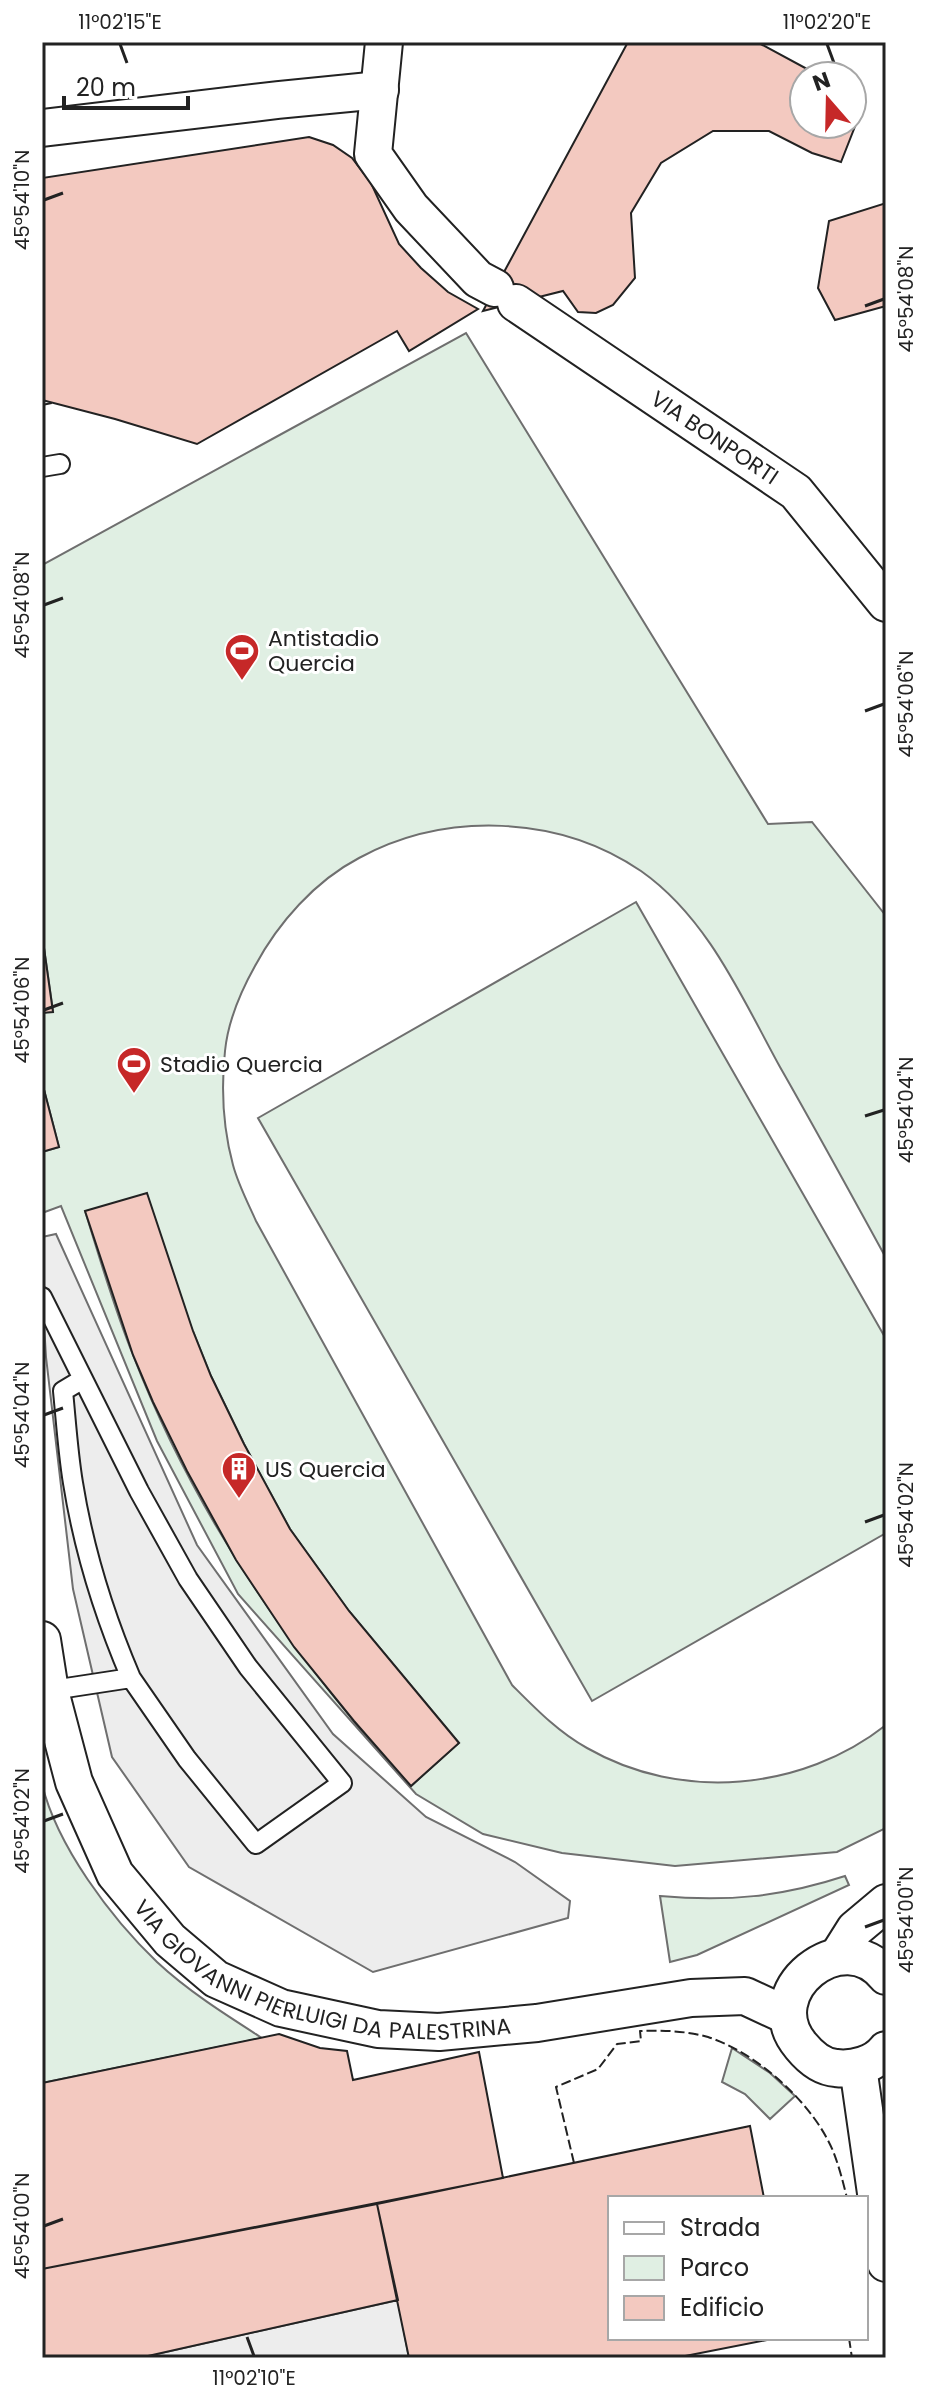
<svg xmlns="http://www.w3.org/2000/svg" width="928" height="2400" font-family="Poppins,sans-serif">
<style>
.green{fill:#e0efe3;stroke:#6f6f6f;stroke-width:2;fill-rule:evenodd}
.parking{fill:#ededed;stroke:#6f6f6f;stroke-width:2}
.building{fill:#f3c9c0;stroke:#222;stroke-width:2}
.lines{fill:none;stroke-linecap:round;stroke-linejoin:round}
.lane-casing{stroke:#222;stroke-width:22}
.street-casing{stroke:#222;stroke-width:40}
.lane{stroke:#fff;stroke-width:18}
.street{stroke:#fff;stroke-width:36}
.fence{stroke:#222;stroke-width:2;stroke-dasharray:10 4;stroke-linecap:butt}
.ticks{fill:none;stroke:#222;stroke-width:3}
.labels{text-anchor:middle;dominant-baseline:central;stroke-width:6;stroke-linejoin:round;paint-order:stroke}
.street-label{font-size:22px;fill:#222;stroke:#fff}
.poi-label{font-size:22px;fill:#222;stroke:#fff;text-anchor:start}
.neatline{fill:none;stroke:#222;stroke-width:3}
.ticks-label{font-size:20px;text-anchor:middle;fill:#222}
</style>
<rect width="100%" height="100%" fill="#fff"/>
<path class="green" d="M466,333L768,824L812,822L886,916V1258C851,1194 816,1130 780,1067C742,998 708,918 641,871C559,815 446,811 359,858C315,881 278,923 255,966C241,991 228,1021 225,1051C221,1089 223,1128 233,1165C238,1184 248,1203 256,1221L512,1685C535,1708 558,1732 587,1748C681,1802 802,1791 886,1725V1828L837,1852L675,1866L562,1853L483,1834L416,1794L238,1594L157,1441L61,1206L42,1213V1152L59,1147L42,1082V1013L53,1011L42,934V565ZM85,1211L193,1331L211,1376L244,1444L290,1529L349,1611L459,1743L411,1786C383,1758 357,1725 332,1694C251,1592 180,1477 133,1355C114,1308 100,1259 85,1211Z
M636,902L886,1339V1533L592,1701L258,1118Z
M42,1784C57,1846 111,1918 157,1962C188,1991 226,2015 262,2038L42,2083Z
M845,1876L849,1885L697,1955L670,1962L660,1896C727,1902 781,1897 845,1876Z
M732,2048L770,2073L795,2096L770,2119L745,2094L722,2082Z"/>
<path class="parking" d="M56,1234L197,1545L333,1734L426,1817L515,1862L570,1901L568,1918L373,1972L189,1867L112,1757L73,1589L46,1357L42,1291V1237Z
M398,2300L409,2358H139Z"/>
<path class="building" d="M628,42H757L820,76H804V124H852V93L865,101L841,162L812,153L769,131H713L661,163L631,213L635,278L613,305L596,313L578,312L563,291L483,311Z
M309,137L333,145L352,158L371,183L399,244L421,268L448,292L478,309L409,351L397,331L197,444L115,419L42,400V178Z
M886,203V306L835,320L818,288L829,221Z
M42,934L53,1012L42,1013Z
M42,1082L59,1147L42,1152Z
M147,1193L193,1331L211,1376L244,1444L290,1529L349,1611L459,1743L411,1786L354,1721L294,1647L236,1560L187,1471L153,1402L133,1355L85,1211Z
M279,2034L320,2048L347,2051L353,2080L479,2052L503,2178L42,2269V2083Z
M750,2126L764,2198H610V2338H777L675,2358H409L377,2204Z
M377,2204L398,2300L139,2358H42V2269Z"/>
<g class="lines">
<defs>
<path id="lane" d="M42,467L60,464
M42,1297L139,1491L188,1579L248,1667L342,1783L256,1844L187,1759L131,1678L46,1691
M83,1379L63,1391C66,1421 68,1453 73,1483C84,1551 104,1615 131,1678"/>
<g id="street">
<path d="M384,42L373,154L411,208L478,279L495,288"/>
<path d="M42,128L278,100L380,90"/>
<path id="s1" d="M516,303L796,492L886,603"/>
<path id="s2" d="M42,1640L50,1691L74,1782L115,1874L170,1940L216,1979L281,2008L378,2029L439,2032L537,2023L691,1998L745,1996L788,2016"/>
<path d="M838,1956L855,1929L886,1903"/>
<path d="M886,1976C843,1921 755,1992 801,2046C810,2057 822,2067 836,2068C854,2070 875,2064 886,2050"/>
<path d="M858,2067L886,2263"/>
</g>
</defs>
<use href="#lane" class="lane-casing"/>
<use href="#street" class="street-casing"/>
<use href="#lane" class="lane"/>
<use href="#street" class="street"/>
<path class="fence" d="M42,405L52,403
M574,2163L556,2087L598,2069L617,2044L641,2041L640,2031C662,2030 687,2031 708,2037C757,2053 813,2103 833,2151C839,2166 843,2182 847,2198
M849,2338L852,2358"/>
</g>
<path class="ticks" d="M120,44L127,63M827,44L834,63M44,200L63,193M865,306L884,299M44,605L63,598M865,711L884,704M44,1010L63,1003M865,1116L884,1110M44,1415L63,1408M865,1522L884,1515M44,1821L63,1814M865,1927L884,1920M44,2226L63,2219M247,2337L254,2356"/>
<defs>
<symbol id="stadium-pin" viewBox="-11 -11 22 30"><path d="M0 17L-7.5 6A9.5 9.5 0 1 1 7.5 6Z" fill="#c62828" stroke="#fff"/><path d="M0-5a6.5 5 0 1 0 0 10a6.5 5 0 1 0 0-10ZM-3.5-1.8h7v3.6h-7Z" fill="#fff"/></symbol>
<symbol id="building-pin" viewBox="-11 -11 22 30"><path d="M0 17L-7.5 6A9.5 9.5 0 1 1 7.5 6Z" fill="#c62828" stroke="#fff"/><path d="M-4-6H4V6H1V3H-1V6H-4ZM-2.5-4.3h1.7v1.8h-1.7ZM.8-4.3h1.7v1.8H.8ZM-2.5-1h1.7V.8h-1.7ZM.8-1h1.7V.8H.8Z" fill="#fff"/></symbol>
</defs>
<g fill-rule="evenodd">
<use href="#stadium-pin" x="222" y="631" width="40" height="54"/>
<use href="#stadium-pin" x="114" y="1044" width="40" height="54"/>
<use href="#building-pin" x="219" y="1449" width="40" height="54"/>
</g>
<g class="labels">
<g class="street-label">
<text stroke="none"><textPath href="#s1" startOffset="240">VIA BONPORTI</textPath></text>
<text stroke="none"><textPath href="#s2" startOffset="490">VIA GIOVANNI PIERLUIGI DA PALESTRINA</textPath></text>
</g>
<g class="poi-label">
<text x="268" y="638">Antistadio<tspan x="268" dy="25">Quercia</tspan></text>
<text x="160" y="1064">Stadio Quercia</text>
<text x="265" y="1469">US Quercia</text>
</g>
</g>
<rect width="928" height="2400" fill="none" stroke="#ffffff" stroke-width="88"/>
<rect x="608" y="2196" width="260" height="144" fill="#ffffff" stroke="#a7a7a7" stroke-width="2"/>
<rect x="624" y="2222" width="40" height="12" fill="#ffffff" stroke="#a7a7a7" stroke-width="2"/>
<text x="680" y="2236" font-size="24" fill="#222222">Strada</text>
<rect x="624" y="2256" width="40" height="24" fill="#e0efe3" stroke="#a7a7a7" stroke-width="2"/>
<text x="680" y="2276" font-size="24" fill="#222222">Parco</text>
<rect x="624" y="2296" width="40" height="24" fill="#f3c9c0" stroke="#a7a7a7" stroke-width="2"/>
<text x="680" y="2316" font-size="24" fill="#222222">Edificio</text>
<g transform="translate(828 100) rotate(340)"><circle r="38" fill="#ffffff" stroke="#a7a7a7" stroke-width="2"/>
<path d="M0-6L14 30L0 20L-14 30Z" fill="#c62828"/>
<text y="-12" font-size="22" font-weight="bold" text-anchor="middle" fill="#222222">N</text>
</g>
<path d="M64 96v12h124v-12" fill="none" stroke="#222222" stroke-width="4"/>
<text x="76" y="96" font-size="24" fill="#222222" stroke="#ffffff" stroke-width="6" paint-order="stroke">20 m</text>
<rect x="44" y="44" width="840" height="2312" class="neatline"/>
<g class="ticks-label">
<text x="120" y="29">11°02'15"E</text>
<text x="827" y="29">11°02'20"E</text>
<text transform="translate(22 200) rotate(-90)" y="7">45°54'10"N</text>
<text transform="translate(906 299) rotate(-90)" y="7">45°54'08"N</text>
<text transform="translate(22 605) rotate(-90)" y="7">45°54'08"N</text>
<text transform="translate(906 704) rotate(-90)" y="7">45°54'06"N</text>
<text transform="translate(22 1010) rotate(-90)" y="7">45°54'06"N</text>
<text transform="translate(906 1110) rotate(-90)" y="7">45°54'04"N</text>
<text transform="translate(22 1415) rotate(-90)" y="7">45°54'04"N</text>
<text transform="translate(906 1515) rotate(-90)" y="7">45°54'02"N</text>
<text transform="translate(22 1821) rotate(-90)" y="7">45°54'02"N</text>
<text transform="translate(906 1920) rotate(-90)" y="7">45°54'00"N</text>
<text transform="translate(22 2226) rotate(-90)" y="7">45°54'00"N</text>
<text x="254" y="2385">11°02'10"E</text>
</g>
</svg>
